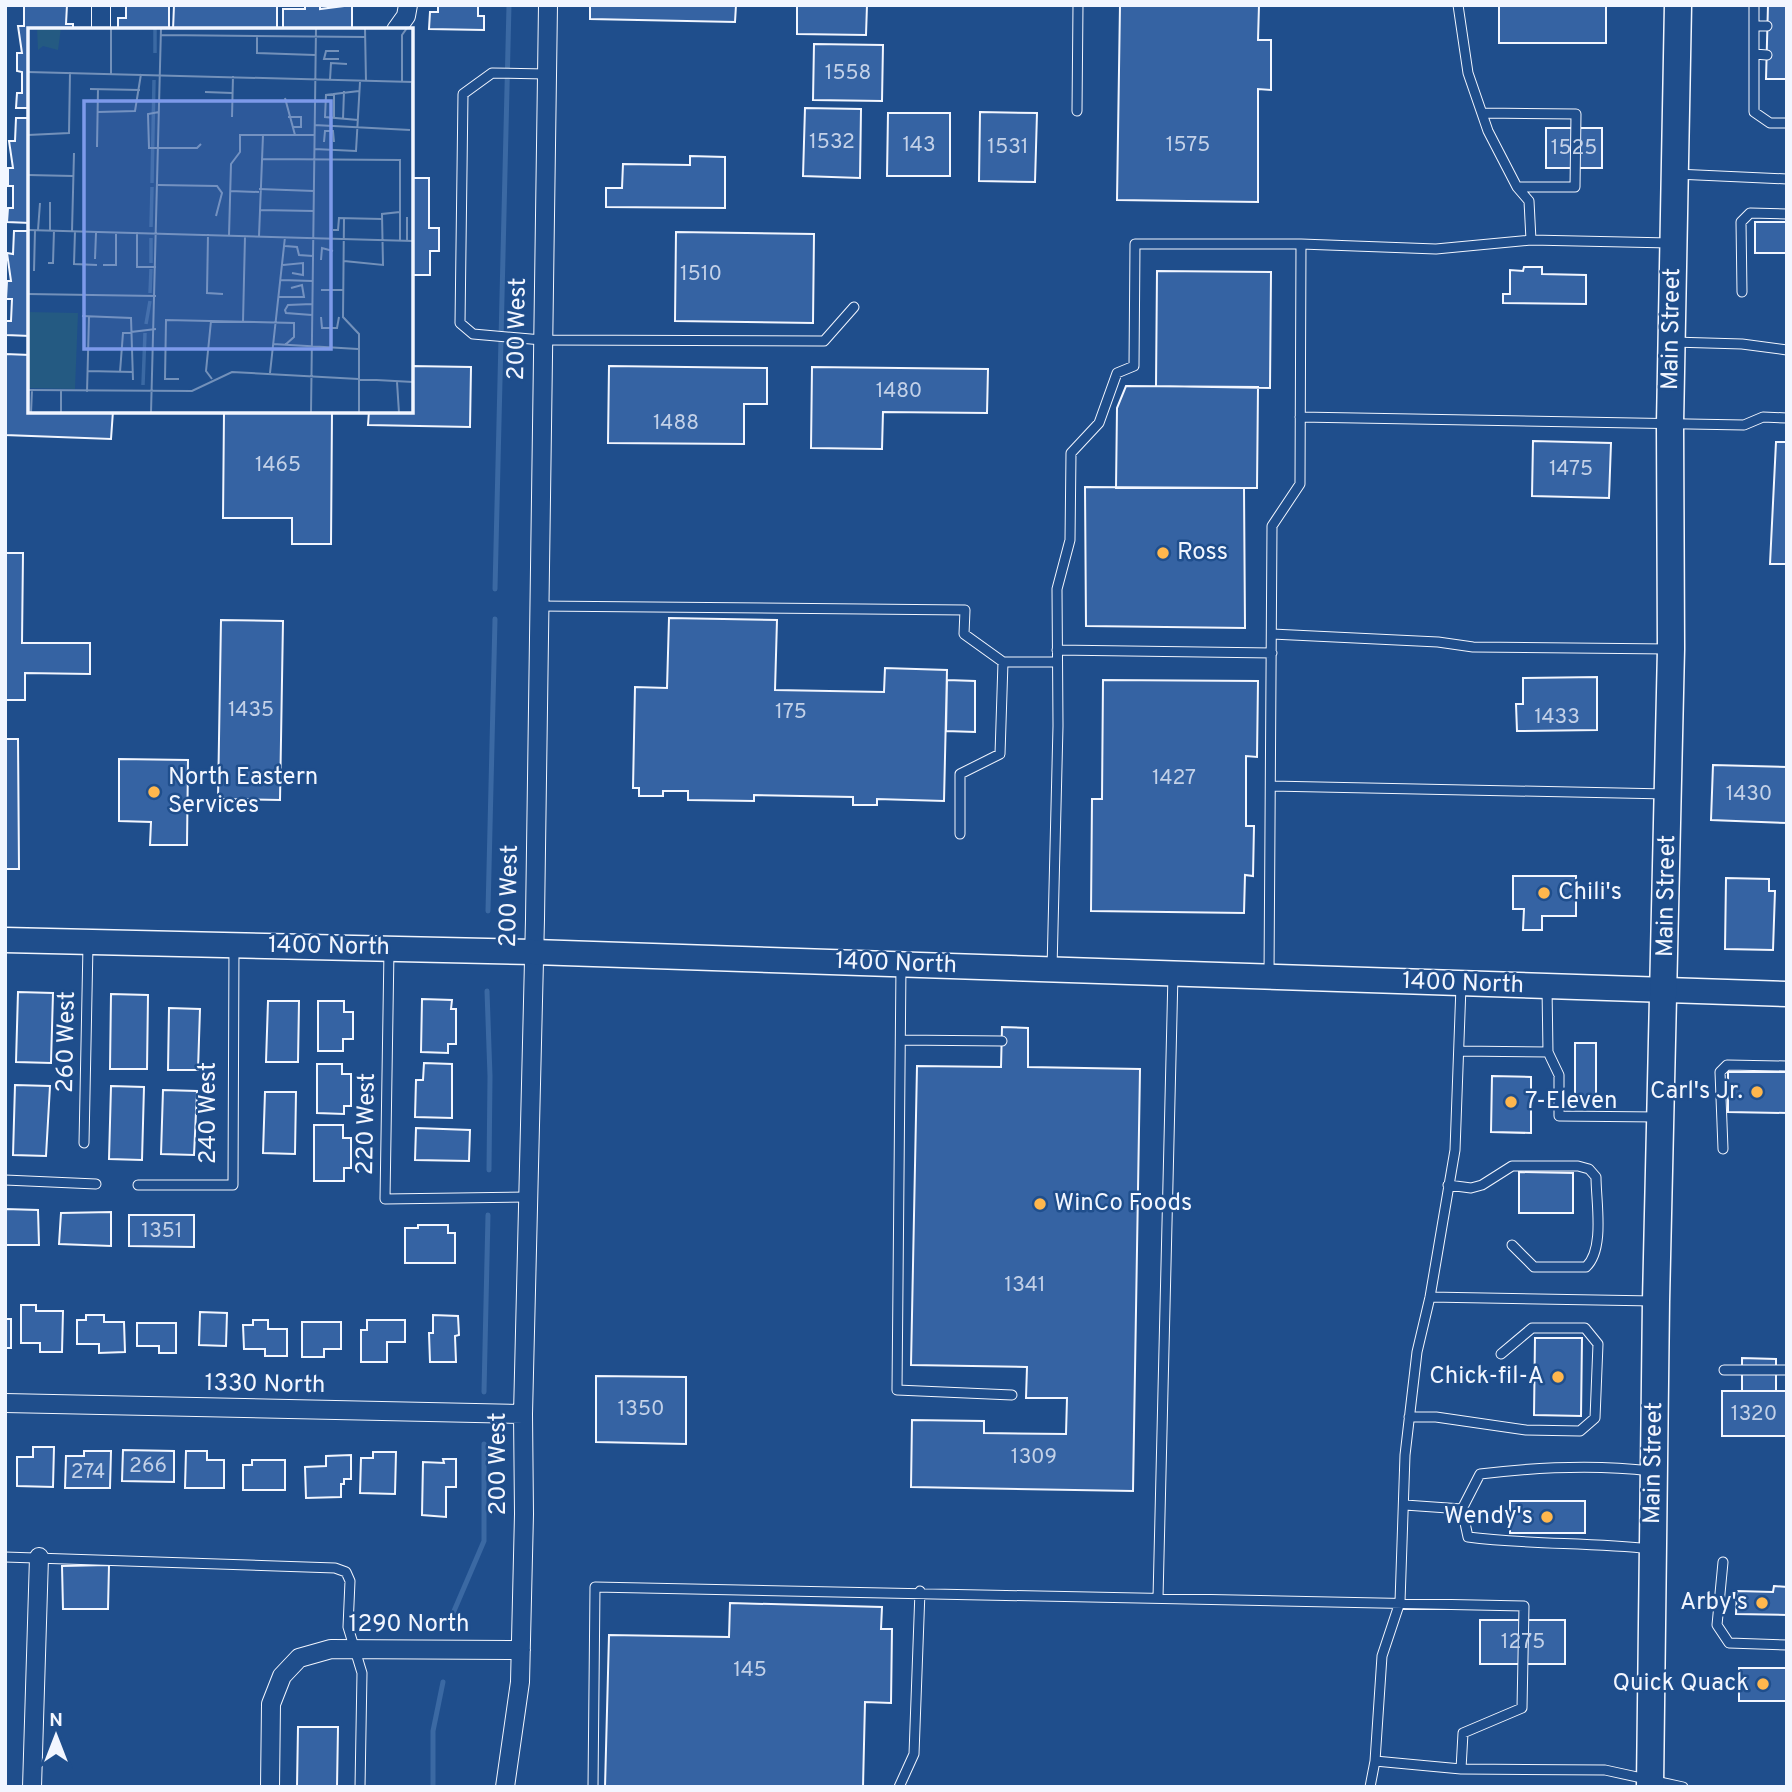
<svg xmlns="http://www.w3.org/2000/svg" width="1792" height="1792" font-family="Overpass,sans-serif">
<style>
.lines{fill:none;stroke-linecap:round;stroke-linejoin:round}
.stream{stroke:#3b69a3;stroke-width:5}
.building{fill:#3563a3;stroke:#f2f6ff;stroke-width:2}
.service-casing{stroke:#f2f6ff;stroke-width:11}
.minor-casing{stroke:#f2f6ff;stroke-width:20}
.secondary-casing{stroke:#f2f6ff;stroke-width:27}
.primary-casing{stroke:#f2f6ff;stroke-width:29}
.service{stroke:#1f4e8c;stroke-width:9}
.minor{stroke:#1f4e8c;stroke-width:18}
.secondary{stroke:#1f4e8c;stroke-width:24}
.primary{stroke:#1f4e8c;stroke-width:26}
.poi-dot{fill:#ffb74d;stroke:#1f4e8c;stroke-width:2.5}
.labels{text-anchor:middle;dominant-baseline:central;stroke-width:5;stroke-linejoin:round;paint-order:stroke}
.number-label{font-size:21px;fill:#c3d1e8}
.street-label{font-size:24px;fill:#f2f6ff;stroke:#1f4e8c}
.poi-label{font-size:24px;fill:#f2f6ff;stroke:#1f4e8c;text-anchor:start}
.inset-river{fill:none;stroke:#3b69a3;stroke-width:3.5}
.inset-road{fill:none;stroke:#7391ba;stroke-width:2}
.view{fill:#7d9aea;fill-opacity:0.15;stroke:#7d9aea;stroke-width:3.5}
.inset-edge{fill:none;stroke:#f2f6ff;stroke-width:3.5}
</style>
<rect width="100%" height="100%" fill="#1f4e8c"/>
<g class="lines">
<path class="stream" d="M495,589L509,5
M488,911L495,619
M487,991L490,1076L489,1170
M484,1392L488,1215
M451,1618L484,1541V1444
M433,1787V1731L443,1682"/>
</g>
<path class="building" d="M24,5H67L66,24H73V30H30V108H16L17,93H22V72L17,71V53H22L18,26H24Z
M126,5H169V30H118V18H126Z
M174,5H277V30H173Z
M305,5H320V9L352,5V30H283V9H305Z
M438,5H478V16H484V30L429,29L430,12H438Z
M590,5H736L735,22L590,19Z
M797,5H867L866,35L797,34Z
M1120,5H1259L1258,40H1271V90L1258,89V202L1117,200Z
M1499,5H1606V43H1499Z
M1768,5H1787V79H1766Z
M814,44L883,45L882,101L813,100Z
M805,108L861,109L860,178L803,176Z
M980,112L1037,113L1035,182L979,181Z
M888,113H950V176H887Z
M16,118H30V223L7,222L8,208H13V186H8V168H13L9,141H15Z
M1546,128H1602V168H1546Z
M690,156L725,157V208L606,207V188H622L623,164L690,165Z
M411,178H429V228H439V251H430V275H411Z
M1755,222H1787V253H1755Z
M14,231H30V336L6,335V321H11L12,299H6L7,281H11L7,253L13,254Z
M676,232L814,234L813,323L675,321Z
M1524,267H1542V274L1586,275V304L1503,303V294H1510V270L1523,271Z
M1157,271L1271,272L1270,388L1156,386Z
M5,354L30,355V411H113L111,439L5,435Z
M411,366L471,367L470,427L368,425L369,411H411Z
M609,366L767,368V404H744V444L608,443Z
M812,367L988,369L987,413L883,412L882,449L811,448Z
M1126,386L1258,387L1257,488H1116L1117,408Z
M224,412H332L331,544H292V518H223Z
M1533,441L1611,443L1609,498L1532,496Z
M1776,442H1787V564H1770Z
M1085,487L1244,488L1245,628L1086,626Z
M5,553H23L22,643H90V674L25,673V700H5Z
M669,618L777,620L775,690L884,692L885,668L947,670L944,801L877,799V805H853V797L754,795V801L688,800V791H663V796H639V788H633L635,687L667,688Z
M221,620L283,621L280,800L218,799Z
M1597,677V730L1517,731L1516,704H1523V678Z
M947,680L975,681V732L946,731Z
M1103,680L1258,681L1257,757L1246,756V826H1254L1253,876L1245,875L1244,913L1091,911L1092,799H1102Z
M5,739H18L19,869H5Z
M119,759L188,760L187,845H150L151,822L119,821Z
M1713,765L1787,767V823L1711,820Z
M1513,876H1576V916H1542V930H1523L1524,909H1513Z
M1726,878L1769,879V891H1775L1773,950L1725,949Z
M18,992L53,993L51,1063L16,1062Z
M111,994L148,995L147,1069H110Z
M422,999L452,1000L451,1009H456V1044H448V1053L421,1052Z
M268,1001H299L298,1062H266Z
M318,1001H344V1012H353V1039H343V1051H318Z
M169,1008L200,1009L198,1070H168Z
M1002,1027L1028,1028V1067L1140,1069L1133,1491L911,1487L912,1420L984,1421V1433L1066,1434L1067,1398H1026L1027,1367L911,1365L917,1066L1001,1067Z
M1575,1043H1596V1098H1575Z
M424,1063L452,1064V1118L415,1117L416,1080H423Z
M317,1064H342V1074H351V1106H344V1114L317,1113Z
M1728,1072H1787V1113L1728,1112Z
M1492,1076L1531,1077V1133L1491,1132Z
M15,1085L50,1086L46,1156L13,1155Z
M111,1086L144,1087L142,1160L109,1159Z
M163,1090L197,1091L194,1155L161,1154Z
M265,1092H296L295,1154L263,1153Z
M314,1125H343V1138H351V1168H344V1181H314Z
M416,1128L470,1130L469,1161L415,1160Z
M1519,1172L1573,1173V1213H1519Z
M5,1209L38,1210L39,1245H5Z
M111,1212V1246L59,1244L61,1213Z
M129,1215H194V1247L129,1246Z
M418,1225H448V1233H455V1263H405V1228H418Z
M21,1305H36V1311H63L62,1352H40V1343H21Z
M200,1312L227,1313L226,1346L199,1345Z
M86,1315H104V1322H124L125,1352L99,1353V1344H77V1320H86Z
M433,1315L458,1316L459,1335L455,1336L456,1362H430L429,1333H433Z
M5,1319H11V1348H5Z
M253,1320H268V1329H287V1356H265V1349H244L243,1325H253Z
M367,1320H405V1342H387V1362H361V1330H367Z
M302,1322H341V1349H324V1357H302Z
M137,1323H176V1353H159V1346H137Z
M1535,1338H1582L1581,1416L1534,1415Z
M1742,1358L1776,1359V1391H1742Z
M596,1376L686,1377V1444L596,1442Z
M1722,1391H1787V1436H1722Z
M33,1447H54L53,1487L17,1486V1457H33Z
M123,1450L174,1451V1482L122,1481Z
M84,1451H111L110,1488H65L66,1456H84Z
M186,1451H207V1460H224V1488H185Z
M373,1452H396L395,1494L360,1493L361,1458H373Z
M351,1455V1479H344V1484H341V1497L306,1498L305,1467L326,1466V1456Z
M443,1459H456V1487H446V1517L422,1515L423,1462L444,1463Z
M252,1460H285V1490H243V1465H252Z
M1510,1501H1585V1533H1510Z
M109,1565L108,1609H63L62,1566Z
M1774,1586L1787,1587V1615L1736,1614L1737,1591L1773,1592Z
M730,1603L882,1607L881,1629H892L891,1703L865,1702L863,1787H605L609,1635L729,1637Z
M1480,1620H1565V1664H1480Z
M1739,1668H1787V1701H1739Z
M298,1727H338L337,1787H297Z"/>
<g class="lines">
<defs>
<path id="service" d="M1458,5L1468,73L1488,131L1517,187L1529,201L1531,240
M1754,5V112L1770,123H1787
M1754,26H1767
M1754,54L1767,55
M546,74L492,73L463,94L460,323L473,334L542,340L824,341L854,307
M1077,111L1078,5
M1482,113L1576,114L1575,187H1517
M1676,174L1787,179
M1742,292L1741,222L1750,213L1787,214
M1673,342L1742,344L1787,350
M1300,417L1744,425L1763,417L1787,418
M539,606L965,610L964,634L1003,662L1000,754L960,774V834
M1272,634L1438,642L1473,647L1669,649
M1057,650L1272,653
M1003,662H1057
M1271,786L1667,794
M389,950L385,1199L528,1197
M901,965L897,1390L1012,1395
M1052,969L1058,726L1057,589L1070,540L1071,453L1099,423L1117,373L1134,366L1135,244H1301
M1269,975L1272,526L1300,484L1301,244L1436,249L1531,240L1670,243
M1547,988L1548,1052
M901,1040L1002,1041
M1459,1051L1548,1052L1559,1075V1116L1657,1117
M84,1143L88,945
M1723,1149L1720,1072L1727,1065L1787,1066
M5,1180L96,1184
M138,1185H233L234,946
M1448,1185L1471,1188L1482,1185L1512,1166H1578L1589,1169L1596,1177C1596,1202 1605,1249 1586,1267H1534L1512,1245
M1430,1297L1654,1301
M1724,1370H1787
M1409,1417H1436L1526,1430L1580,1431L1595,1418L1598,1344L1585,1328H1532L1501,1354
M1405,1505L1462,1509
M1651,1549C1590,1542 1529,1545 1468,1537L1462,1509L1480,1474C1538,1467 1593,1464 1651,1471
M5,1557L335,1568L346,1572L350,1581L348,1627L362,1673L360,1787
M1723,1562L1717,1625L1729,1643L1787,1645
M1158,1598L1173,974
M1375,1761L1461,1769L1605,1770L1683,1787
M593,1787L595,1587L1524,1606L1522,1708L1463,1733L1461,1769
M899,1787L914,1754L920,1591
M1370,1787L1375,1761L1382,1656L1400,1602L1405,1455L1417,1352L1430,1297L1455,1150L1461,986"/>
<path id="minor" d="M101,30V5
M396,30L406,16L408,5
M5,1403L523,1414
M32,1787L39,1557
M270,1787L271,1704L282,1676L299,1658L331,1649L521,1650
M505,1787L520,1682L524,1514L523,1414L535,919L548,5"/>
<path id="secondary" d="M5,940L534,952L1787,994"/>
<path id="primary" d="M1650,1787L1656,1301L1671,649L1670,424L1678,5"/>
</defs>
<use href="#service" class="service-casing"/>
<use href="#minor" class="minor-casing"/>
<use href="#secondary" class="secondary-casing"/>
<use href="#primary" class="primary-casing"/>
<use href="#service" class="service"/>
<use href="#minor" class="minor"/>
<use href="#secondary" class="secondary"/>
<use href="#primary" class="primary"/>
</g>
<g class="poi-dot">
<circle cx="1163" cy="553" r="7"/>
<circle cx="154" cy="792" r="7"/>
<circle cx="1544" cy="893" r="7"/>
<circle cx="1757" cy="1092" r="7"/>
<circle cx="1511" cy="1102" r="7"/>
<circle cx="1040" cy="1204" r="7"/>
<circle cx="1558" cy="1377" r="7"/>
<circle cx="1547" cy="1517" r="7"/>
<circle cx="1762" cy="1603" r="7"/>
<circle cx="1763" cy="1684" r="7"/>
</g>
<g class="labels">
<g class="number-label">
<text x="848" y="73">1558</text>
<text x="832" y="142">1532</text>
<text x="919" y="145">143</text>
<text x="1188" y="145">1575</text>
<text x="1008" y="147">1531</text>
<text x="1574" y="148">1525</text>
<text x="701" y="274">1510</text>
<text x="899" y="391">1480</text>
<text x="676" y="423">1488</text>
<text x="278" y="465">1465</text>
<text x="1571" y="469">1475</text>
<text x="251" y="710">1435</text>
<text x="791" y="712">175</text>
<text x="1557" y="717">1433</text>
<text x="1174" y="778">1427</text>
<text x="1749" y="794">1430</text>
<text x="162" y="1231">1351</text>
<text x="1025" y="1285">1341</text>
<text x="641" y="1409">1350</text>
<text x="1754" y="1414">1320</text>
<text x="1034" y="1457">1309</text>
<text x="148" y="1466">266</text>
<text x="88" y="1472">274</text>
<text x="1523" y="1642">1275</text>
<text x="750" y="1670">145</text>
</g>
<g class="street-label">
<text transform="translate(518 329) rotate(-89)">200 West</text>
<text transform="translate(1672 329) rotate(-89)">Main Street</text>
<text transform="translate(510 896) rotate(-89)">200 West</text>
<text transform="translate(1667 896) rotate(-89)">Main Street</text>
<text transform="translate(329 947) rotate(1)">1400 North</text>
<text transform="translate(896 964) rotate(2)">1400 North</text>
<text transform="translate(1463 984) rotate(2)">1400 North</text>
<text transform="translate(67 1042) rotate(-89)">260 West</text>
<text transform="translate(209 1113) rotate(-90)">240 West</text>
<text transform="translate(367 1124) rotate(-89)">220 West</text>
<text transform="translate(265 1385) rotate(1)">1330 North</text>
<text transform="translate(1654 1463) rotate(-89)">Main Street</text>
<text transform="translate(499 1464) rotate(-90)">200 West</text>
<text x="409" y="1625">1290 North</text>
</g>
<g class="poi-label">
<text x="1177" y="553">Ross</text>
<text x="168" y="778">North Eastern<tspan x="168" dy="28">Services</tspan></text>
<text x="1558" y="893">Chili's</text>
<text x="1743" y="1092" text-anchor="end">Carl's Jr.</text>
<text x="1525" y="1102">7-Eleven</text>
<text x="1054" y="1204">WinCo Foods</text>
<text x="1544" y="1377" text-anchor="end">Chick-fil-A</text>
<text x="1533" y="1517" text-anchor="end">Wendy's</text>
<text x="1748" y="1603" text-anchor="end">Arby's</text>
<text x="1749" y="1684" text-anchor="end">Quick Quack</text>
</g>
</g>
<g transform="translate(28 28)">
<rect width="385" height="385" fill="#1f4e8c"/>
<path d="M9,0H33L30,22L15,18L10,22ZM0,284L50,285L47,361L0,360Z" fill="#245a82"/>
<path class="inset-river" d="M127,25V0M124,155L126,52M123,199L124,159M123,210V235M122,265L123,241M118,296L122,273M115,357L117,305"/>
<path class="inset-road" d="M337,0L338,54M133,7L337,9M229,9V25L287,27M311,31H296L298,23H311M0,44L385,54M83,46V0M302,52L303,35L319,36M374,54V7L379,0M384,54L385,150M62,61L112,62M177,64L204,65M257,70L267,107M70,84L107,83L113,46M131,84L120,86L121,120H169L173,116M204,89L205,48M260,89H273V99H265M306,91V65M315,91L316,63M330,92L297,89L298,67L331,63M286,97L382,102M0,107L41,105L42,44M296,114L297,103H305L306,114M69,119L70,61M286,121L328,123L332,54M235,131L372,132V212M0,147L45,148M130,157L189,158L194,165L188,188M231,161L286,163M202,163L231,164M232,182L286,183M316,190L315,289L331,306V385M0,202L385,213M10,202L12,175M22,202V174M305,202H310L311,190L354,191M44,203L46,125M47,203L46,236L69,237M109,204V239H128M180,206L179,265L195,266M201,207L203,136L212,124V107H235M231,208L235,107H286M379,213V189M257,218L269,219L271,227L285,228M67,231L68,205M293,232L294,220L305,223M316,233L355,237L354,186L372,184M20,235H25L26,202M75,237H88V204M255,237L275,235V247L264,245M6,243L7,202M253,252L284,253M293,262H316M0,266L128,268M250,269H276L274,257L263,260M284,276L260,277L257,282L258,285L284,287M54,288L103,290L105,352M293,289L294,300H309L311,289M183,293L178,343L184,351M215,294L217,208M245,316L330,321M59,343L105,344M92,344L95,305L128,301M242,345L257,209M151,351H137L138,292L266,295V309L257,317M369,354L371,385M0,362L164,363L204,344L385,354M59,364L61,289M3,385L4,362M33,385V363M123,385L133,0M283,385L288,0"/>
<path class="view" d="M56,73H303V321H56Z"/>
<rect width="385" height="385" class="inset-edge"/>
</g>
<rect width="1792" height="1792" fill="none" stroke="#f2f6ff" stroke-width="14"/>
<g transform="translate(56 1736)" stroke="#1f4e8c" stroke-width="5" paint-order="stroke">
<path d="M0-5L12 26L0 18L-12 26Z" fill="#f2f6ff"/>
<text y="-10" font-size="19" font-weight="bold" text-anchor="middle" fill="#f2f6ff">N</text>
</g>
</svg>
